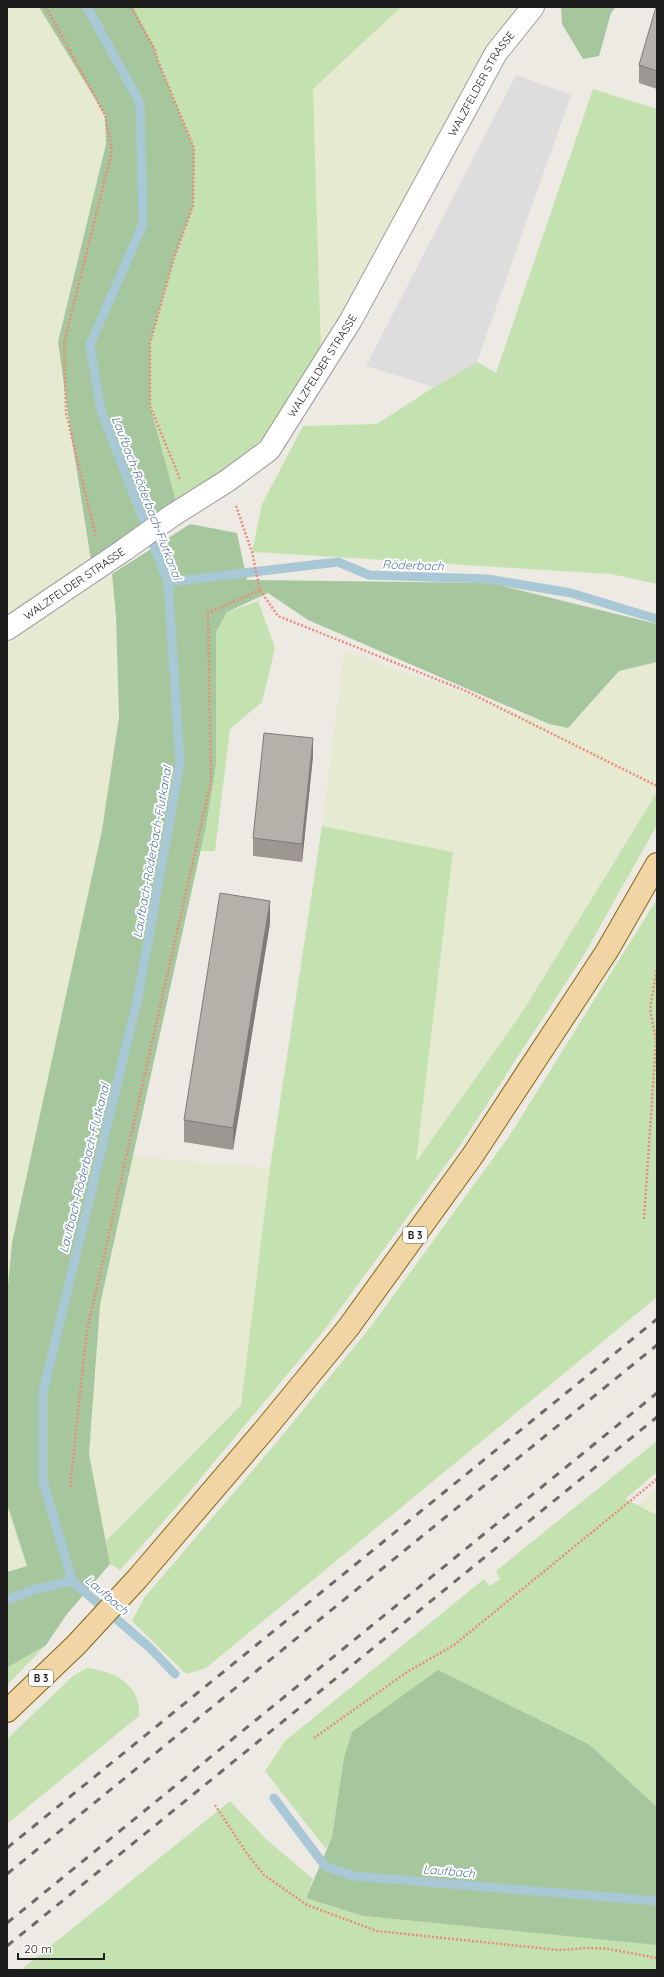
<svg xmlns="http://www.w3.org/2000/svg" width="664" height="1977" font-family="Quicksand,sans-serif">
<style>
.farmland{fill:#e6ead1}
.grass{fill:#c4e2af}
.forest{fill:#a6c79d}
.parking{fill:#ddd}
.lines{fill:none;stroke-linecap:round;stroke-linejoin:round}
.stream{stroke:#a9c8d6;stroke-width:9}
.street-casing{stroke:#9e9e9e;stroke-width:24}
.primary-casing{stroke:#856610;stroke-width:24}
.path{stroke:#ea8b78;stroke-width:2.5;stroke-dasharray:2 2;stroke-linecap:butt}
.street{stroke:#fff;stroke-width:22}
.primary{stroke:#f1d5a4;stroke-width:22}
.rail{stroke:#6b6b6b;stroke-width:3;stroke-dasharray:8 8;stroke-linecap:butt}
.wall{fill:#9d9792}
.shaded-wall{fill:#7f7b77}
.building{fill:#b6b0aa;stroke:#7f7b77}
.labels{text-anchor:middle;dominant-baseline:central;stroke-width:4;stroke-linejoin:round;paint-order:stroke}
.shield{fill:#fff;stroke:#616161;stroke-width:1}
.shield-label{font-size:10px;font-weight:bold;fill:#1d1d1d}
.street-label{font-size:11px;fill:#1d1d1d;stroke:#fff}
.water-label{font-size:12px;font-style:italic;fill:#5475a1;stroke:#fff}
</style>
<rect width="100%" height="100%" fill="#edeae4"/>
<path class="farmland" d="M7,7H39L105,115L106,144L58,342L66,413L91,560L7,618Z
M401,7H523L487,51L321,352L313,89Z
M112,574L116,616L119,717L102,830L12,1243L7,1296V644Z
M344,650L549,724L568,728L619,671L657,662V792L523,1011L415,1163L453,852L322,826Z
M133,1156L270,1168L241,1405L106,1541L89,1454L100,1305Z
M657,1489V1515L638,1505Z
M7,1504L27,1566L7,1572Z"/>
<path class="grass" d="M130,7H401L313,89L321,352L274,425L242,460L176,501L150,406V343L174,258L193,206Z
M593,89L657,109V584L611,574L252,552L262,504L303,426L377,424L434,387L477,362L496,373Z
M258,601L275,648L262,702L230,729L215,851H200L216,764V632L227,612Z
M657,792V825L584,955L461,1144L326,1328L180,1503L120,1570L110,1564L106,1541L241,1405L270,1168L322,826L453,852L416,1162L523,1011Z
M657,899V1297L206,1668L186,1674L132,1621L144,1598L276,1443L372,1325L510,1135Z
M657,1441V1472L625,1499L657,1515V1807L590,1745L352,1732L344,1757L332,1837L326,1849L265,1771L285,1741L484,1579L490,1586L500,1579L496,1571Z
M46,1645L7,1685V1668Z
M87,1668C114,1671 142,1685 139,1716L7,1824V1739L74,1675Z
M230,1801L266,1839L313,1879L306,1898L363,1916L655,1944L657,1945V1970H21Z"/>
<path class="forest" d="M39,7H133L155,50L158,61L194,148L193,206L174,258L150,343V406L176,501L91,560L70,429L58,342L106,144L105,115Z
M561,7H616L611,13L599,56L583,59L562,24Z
M190,524L237,533L247,580L491,583L657,624V662L619,671L568,728L549,724L308,620L268,593L227,612L216,632V764L206,826L100,1305L89,1454L110,1564L67,1614L46,1645L7,1668V1572L27,1566L7,1504V1296L12,1243L102,830L119,717L116,616L112,574Z
M438,1670L590,1745L657,1807V1945L363,1916L306,1898L332,1837L344,1757L352,1732Z"/>
<path class="parking" d="M516,75L571,95L477,362L434,387L366,366Z"/>
<g class="lines">
<path class="stream" d="M168,582L338,562L369,575L488,579L571,593L657,619
M72,1581L43,1481V1392L138,997L180,763L168,582L101,411L90,345L143,224L140,103L87,7
M72,1581L149,1647L175,1674
M7,1600L33,1590L72,1581
M274,1798L325,1866L353,1876L657,1901"/>
<defs>
<g id="street">
<path id="s1" d="M7,629L124,550L173,515L227,481L269,450L351,320L496,53L533,7"/>
</g>
<path id="primary" d="M7,1711L76,1645L137,1579L266,1428L348,1328L473,1155L607,951L657,864"/>
</defs>
<use href="#street" class="street-casing"/>
<use href="#primary" class="primary-casing"/>
<path class="path" d="M46,7L105,115L112,151L64,343L66,413L96,537
M131,7L155,50L158,61L194,148L193,206L174,258L150,343V406L180,479
M236,506L252,552L260,590L278,616L466,691L657,786
M644,1219L656,1041L650,1009L657,968
M70,1487L87,1331L211,781L208,613L260,590
M314,1738L407,1672L454,1645L657,1479
M215,1805L248,1855L264,1875L307,1905L377,1931L558,1950L589,1948L609,1949L657,1958"/>
<use href="#street" class="street"/>
<use href="#primary" class="primary"/>
<path class="rail" d="M7,1848L657,1319
M7,1874L657,1345
M7,1923L657,1393
M7,1946L657,1417"/>
</g>
<path class="wall" d="M657,7V89L639,83V65Z
M313,756L302,862L253,856V838Z
M270,923L233,1150L184,1142V1120Z"/>
<path class="shaded-wall" d="M313,738V756L302,862V844Z
M270,901V923L233,1150V1128Z"/>
<path class="building" d="M656,7H657V71L639,65Z
M264,733L313,738L302,844L253,838Z
M220,893L270,901L233,1128L184,1120Z"/>
<g class="labels">
<g class="shield">
<rect x="403" y="1227" width="24" height="16" rx="3"/>
<rect x="29" y="1670" width="24" height="16" rx="3"/>
</g>
<g class="shield-label">
<text x="415" y="1235">B 3</text>
<text x="41" y="1678">B 3</text>
</g>
<g class="street-label">
<text stroke="none"><textPath href="#s1" startOffset="741">WALZFELDER STRASSE</textPath></text>
<text stroke="none"><textPath href="#s1" startOffset="417">WALZFELDER STRASSE</textPath></text>
<text stroke="none"><textPath href="#s1" startOffset="81">WALZFELDER STRASSE</textPath></text>
</g>
<g class="water-label">
<text transform="translate(147 498) rotate(69)">Laufbach-Röderbach-Flutkanal</text>
<text transform="translate(413 565) rotate(2)">Röderbach</text>
<text transform="translate(152 852) rotate(-80)">Laufbach-Röderbach-Flutkanal</text>
<text transform="translate(84 1168) rotate(-76)">Laufbach-Röderbach-Flutkanal</text>
<text transform="translate(107 1595) rotate(41)">Laufbach</text>
<text transform="translate(449 1871) rotate(5)">Laufbach</text>
</g>
</g>
<rect width="664" height="1977" fill="none" stroke="#1d1d1d" stroke-width="16"/>
<path d="M18 1953v6h86v-6" fill="none" stroke="#1d1d1d" stroke-width="2"/>
<text x="24" y="1953" font-size="12" fill="#1d1d1d" stroke="#ffffff" stroke-width="3" paint-order="stroke">20 m</text>
</svg>
